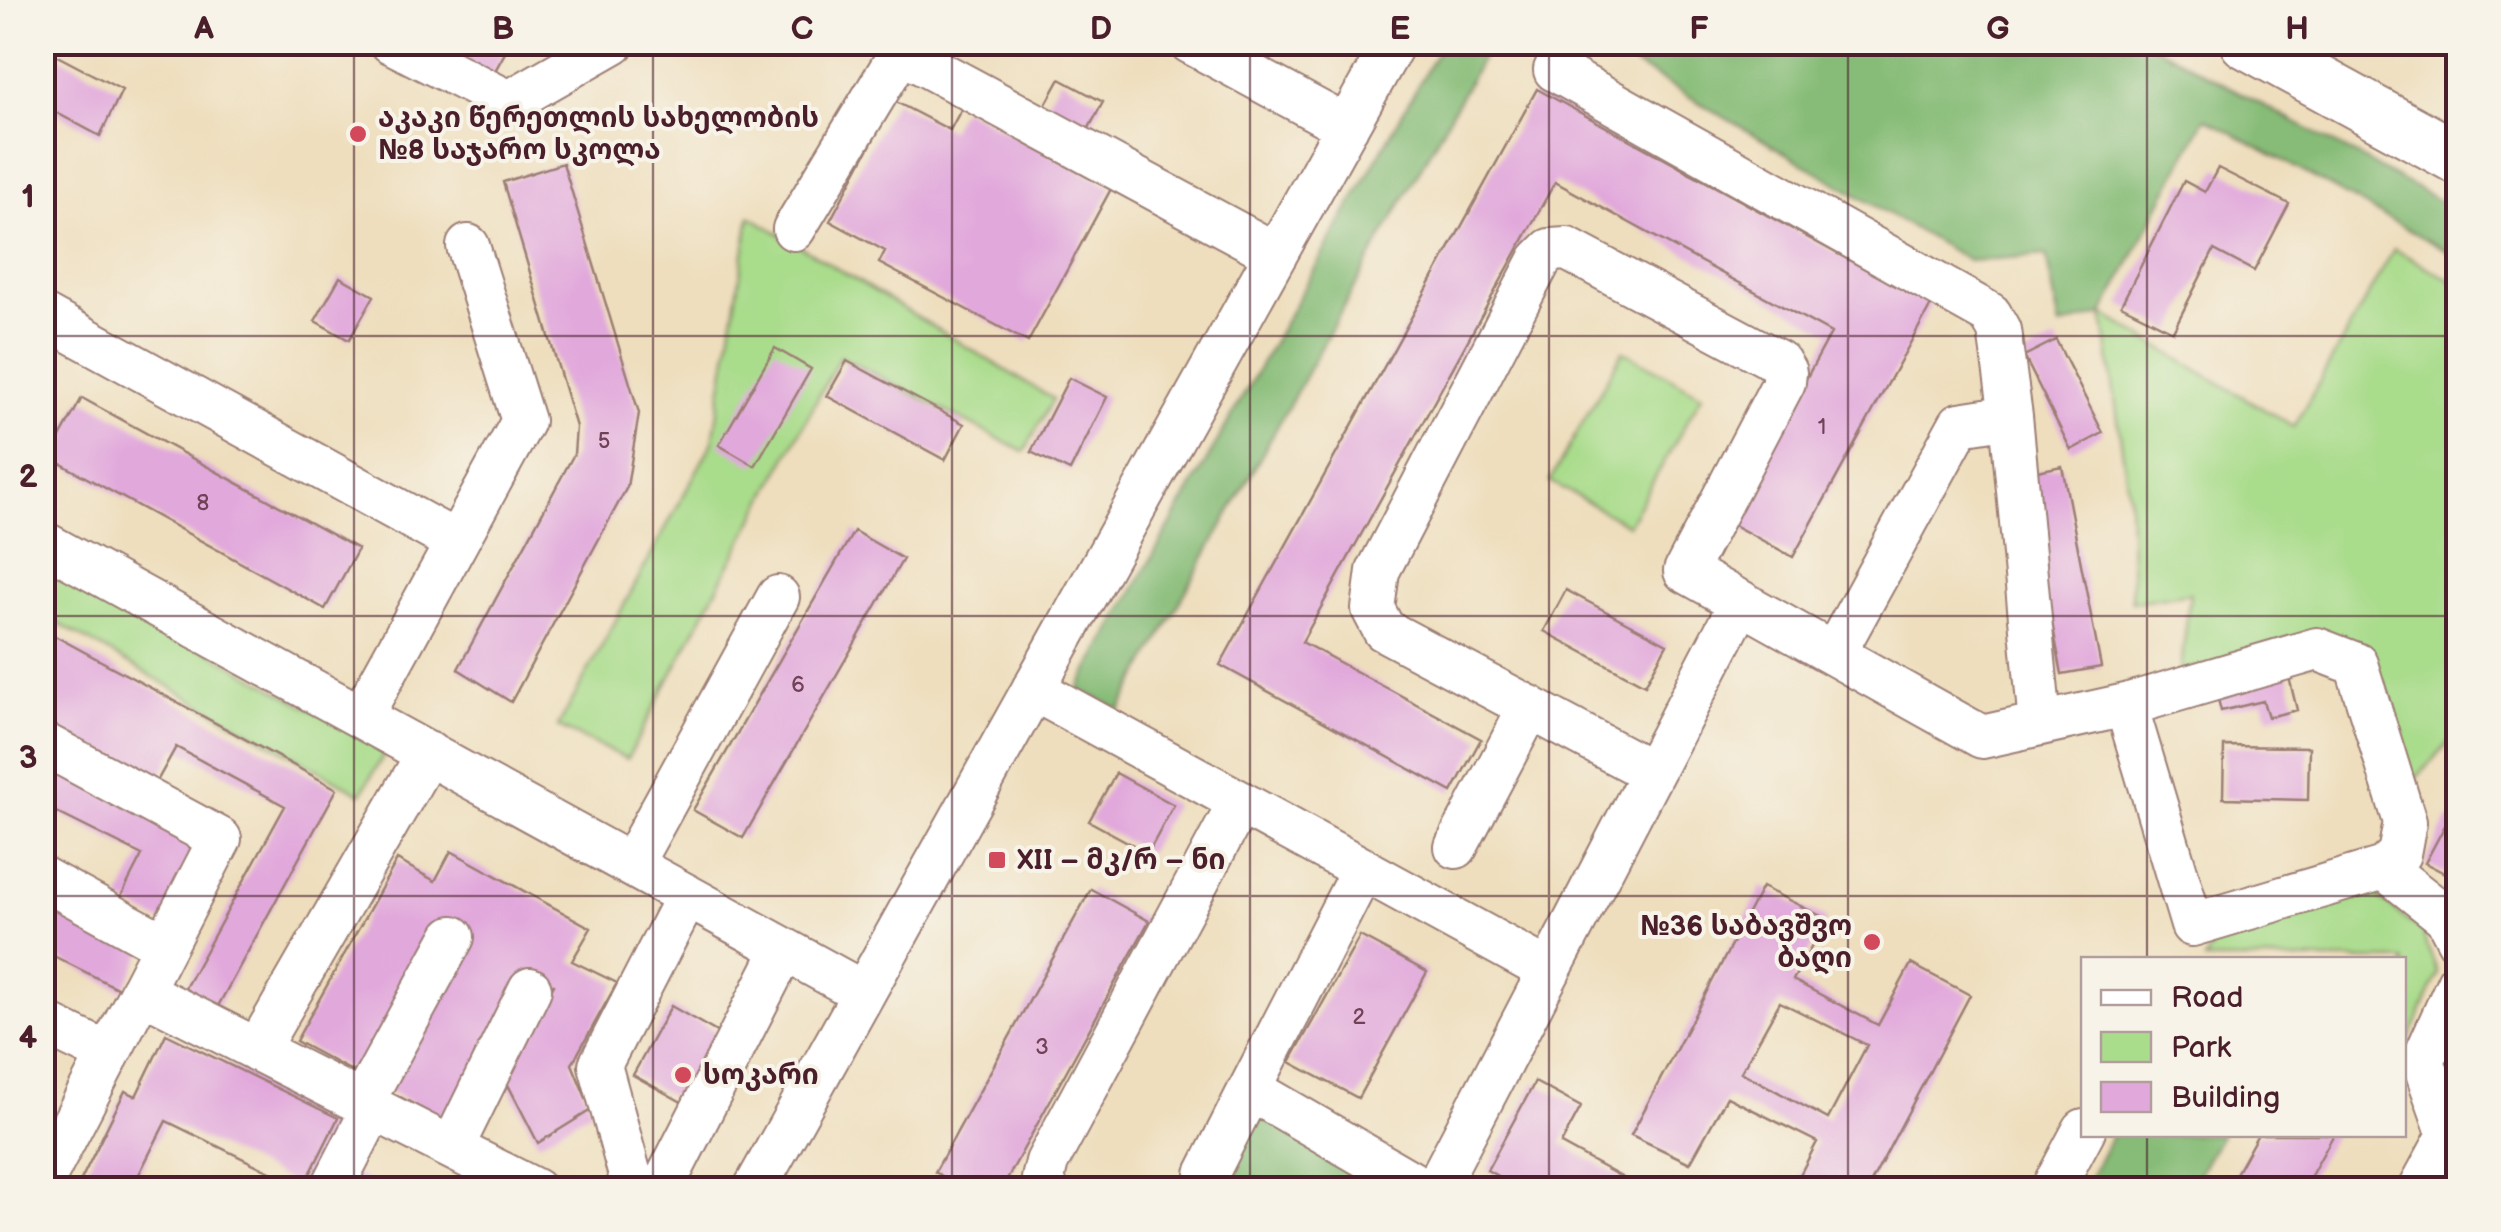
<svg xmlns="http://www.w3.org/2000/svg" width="2501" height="1232" font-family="'Balsamiq Sans','Noto Sans Georgian',sans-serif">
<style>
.green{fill:#a9dc8b;stroke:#7a7e5b;stroke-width:2.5}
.forest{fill:#86bc77;stroke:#686e51;stroke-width:2.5}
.building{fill:#e1a8db;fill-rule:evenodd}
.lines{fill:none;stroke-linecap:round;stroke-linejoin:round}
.minor-casing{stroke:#9c7e74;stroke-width:46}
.major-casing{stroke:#9c7e74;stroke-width:56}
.minor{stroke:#fff;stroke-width:42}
.major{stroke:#fff;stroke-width:52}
.grid{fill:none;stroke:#4a1f2b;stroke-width:2.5;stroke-opacity:0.55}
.poi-dot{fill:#d1495b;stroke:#f7f3e8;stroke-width:4}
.labels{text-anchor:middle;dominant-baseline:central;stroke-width:8;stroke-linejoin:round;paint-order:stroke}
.number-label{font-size:22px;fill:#704157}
.poi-label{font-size:28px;font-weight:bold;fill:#4a1f2b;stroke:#f7f3e8;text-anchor:start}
.neatline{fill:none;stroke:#4a1f2b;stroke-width:4}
.grid-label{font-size:32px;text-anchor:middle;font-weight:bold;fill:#4a1f2b}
</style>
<rect width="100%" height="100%" fill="#f7f3e8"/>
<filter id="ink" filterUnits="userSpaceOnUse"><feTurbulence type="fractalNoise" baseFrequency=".01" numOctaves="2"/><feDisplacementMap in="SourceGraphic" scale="20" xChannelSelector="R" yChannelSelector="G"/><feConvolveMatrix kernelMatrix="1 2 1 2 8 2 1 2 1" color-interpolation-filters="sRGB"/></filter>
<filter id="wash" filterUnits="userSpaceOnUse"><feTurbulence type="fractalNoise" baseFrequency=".0048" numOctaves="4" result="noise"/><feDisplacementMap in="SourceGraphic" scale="40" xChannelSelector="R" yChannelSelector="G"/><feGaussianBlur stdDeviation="2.25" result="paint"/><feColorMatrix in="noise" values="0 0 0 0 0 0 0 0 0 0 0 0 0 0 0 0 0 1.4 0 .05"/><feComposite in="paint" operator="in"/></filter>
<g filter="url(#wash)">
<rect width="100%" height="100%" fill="#eedebd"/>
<path class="green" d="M750,216L1053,399L1024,452L840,356L627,759L558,727L713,441Z
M2394,249L2458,284V732L2410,785L2368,657L2180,677L2190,593L2132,602L2129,498L2103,314L2294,427Z
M1623,351L1702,395L1628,525L1550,481Z
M43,559L386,751L361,794L43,615Z
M2372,892L2422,932L2438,974L2404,1051V960H2205L2216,939Z
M2458,1030V1089L2434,1076Z"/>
<path class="forest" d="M1614,42L2149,43L2458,211V257L2205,118L2103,314L2060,327L2046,255L1969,261L1610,50Z
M1442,43H1490L1120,710L1078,689Z
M1255,1108L1404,1190H1210Z
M2113,1134H2221V1135L2190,1189H2084Z"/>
<g id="blocks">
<path class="building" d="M433,42H511L492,76Z
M855,42H886L878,56Z
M42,48L122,90L100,136L42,105Z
M1060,79L1103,102L1083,139L1040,115Z
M1537,89L1931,305L1793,557L1728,522L1831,333L1555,182L1302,642L1481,739L1452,792L1220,665Z
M894,101L950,130L962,108L1112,187L1028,342L879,263L885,251L830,221Z
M563,163L639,413L627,487L511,702L458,669L574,454L576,427L503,182Z
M2218,168L2289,204L2254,271L2214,250L2173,331L2121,305L2184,181L2205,192Z
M340,277L374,296L349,340L315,321Z
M2056,340L2103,433L2071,450L2024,356Z
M775,348L811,369L755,466L719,445Z
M847,361L964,424L945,460L827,396Z
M1069,378L1107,397L1070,471L1031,452Z
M82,398L358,549L325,609L49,457Z
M2062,466L2101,667L2062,674L2023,474Z
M854,531L903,559L743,838L693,810Z
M1566,590L1667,644L1645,685L1544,631Z
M42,629L337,789L212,1017L179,999L285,806L176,747L151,792L42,732Z
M2286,665L2297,710L2268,717L2263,701L2221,711L2214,683Z
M2224,746L2309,747L2308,800L2223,798Z
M42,755L214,841L171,927L119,900L142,855L42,805Z
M1116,773L1174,805L1148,853L1089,821Z
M2449,818L2458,823V880L2425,863Z
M451,851L591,928L572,961L617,983L572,1064L591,1110L538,1143L503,1075L554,985L528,973L447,1122L296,1041L397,860L435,881Z
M1762,887L1827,919L1793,980L1878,1025L1911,964L1970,995L1867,1190H1792L1817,1142L1727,1097L1690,1163L1631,1135ZM1780,1002L1867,1045L1828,1119L1741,1072Z
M1091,889L1149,921L1001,1190H966L935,1172Z
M42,890L148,943L123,991L42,950Z
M1360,936L1427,972L1358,1098L1290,1062Z
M671,1006L727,1038L689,1106L633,1075Z
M166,1034L338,1118L303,1188L166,1121L131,1190H76L125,1091L136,1096Z
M1535,1082L1581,1107L1561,1144L1645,1190H1522L1487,1170Z
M42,1095L51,1100L42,1117Z
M2258,1134H2334L2303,1190H2227Z
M349,1171L387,1190H339Z"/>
</g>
</g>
<g filter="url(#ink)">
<use href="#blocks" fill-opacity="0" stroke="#9c7e74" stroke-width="2.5"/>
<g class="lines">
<defs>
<path id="minor" d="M391,42L509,102L614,42
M1190,42L1347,127
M1555,70L1990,314L1999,330L2011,416L2040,724
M794,229L901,52L1276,254
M42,315L456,542
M42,542L864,993
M1834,654L1960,424L2011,416
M1033,689L1547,970
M361,717L523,421L468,246
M42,743L220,839L42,1183
M1651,772L1384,630L1373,609L1378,571L1540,260L1550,250L1567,249L1779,362L1785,372L1784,382L1685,571L1982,737L2126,705L2317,649L2356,664L2405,822L2399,854L2384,868L2192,925L2126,705
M1456,847L1530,707
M631,865L778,597
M2384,868L2446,917L2458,940
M1363,869L1250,1089L1424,1190
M42,878L164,945
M141,991L535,1190
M42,1022L106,1053
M257,1050L428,753
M362,1103L453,937
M452,1148L530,989
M1207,1174L1250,1089
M331,1190L373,1108
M634,1190L600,1065L687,896
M661,1190L784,949
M754,1190L1394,42
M1047,1190L1043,1179L1047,1162L1240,802
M1435,1190L1741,602
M2052,1190L2084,1130
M2419,1190L2449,1135L2423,1061L2458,983"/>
<path id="major" d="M2246,42L2458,158"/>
</defs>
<use href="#minor" class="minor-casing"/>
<use href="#major" class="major-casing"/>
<use href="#minor" class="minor"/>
<use href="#major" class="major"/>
</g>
</g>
<path class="grid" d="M354,42V1190M653,42V1190M952,42V1190M1250,42V1190M1549,42V1190M1848,42V1190M2147,42V960M42,336H2458M42,616H2458M42,896H2458M2147,1134V1190"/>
<g class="poi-dot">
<circle cx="358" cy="134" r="10"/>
<rect x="987" y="850" width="20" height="20" rx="5"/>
<circle cx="1872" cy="942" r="10"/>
<circle cx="683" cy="1075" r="10"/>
</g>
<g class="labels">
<g class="number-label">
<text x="1822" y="427">1</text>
<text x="604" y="441">5</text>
<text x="203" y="503">8</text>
<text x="798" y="685">6</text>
<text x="1359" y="1017">2</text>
<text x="1042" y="1047">3</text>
</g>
<g class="poi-label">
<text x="378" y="118">აკაკი წერეთლის სახელობის<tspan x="378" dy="32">№8 საჯარო სკოლა</tspan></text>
<text x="1017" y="860">XII – მკ/რ – ნი</text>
<text x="1852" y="926" text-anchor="end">№36 საბავშვო<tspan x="1852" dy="32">ბაღი</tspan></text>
<text x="703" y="1075">სოკარი</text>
</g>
</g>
<rect width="2501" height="1232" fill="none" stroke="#f7f3e8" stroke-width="110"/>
<rect x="2081" y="957" width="325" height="180" fill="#f7f3e8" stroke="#b29e9c" stroke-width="2.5"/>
<rect x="2101" y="990" width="50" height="15" fill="#ffffff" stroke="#b29e9c" stroke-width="2.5"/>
<text x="2171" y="1007" font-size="30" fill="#4a1f2b">Road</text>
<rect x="2101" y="1032" width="50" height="30" fill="#a9dc8b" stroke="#b29e9c" stroke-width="2.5"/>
<text x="2171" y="1057" font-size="30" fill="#4a1f2b">Park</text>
<rect x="2101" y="1082" width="50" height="30" fill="#e1a8db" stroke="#b29e9c" stroke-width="2.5"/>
<text x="2171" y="1107" font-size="30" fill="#4a1f2b">Building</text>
<rect x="55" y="55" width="2391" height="1122" class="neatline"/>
<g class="grid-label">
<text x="204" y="39">A</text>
<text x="503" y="39">B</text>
<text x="802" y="39">C</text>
<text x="1101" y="39">D</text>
<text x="1400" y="39">E</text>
<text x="1699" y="39">F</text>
<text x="1998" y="39">G</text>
<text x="2297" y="39">H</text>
<text x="28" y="207">1</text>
<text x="28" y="487">2</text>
<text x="28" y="768">3</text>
<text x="28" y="1048">4</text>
</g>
</svg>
